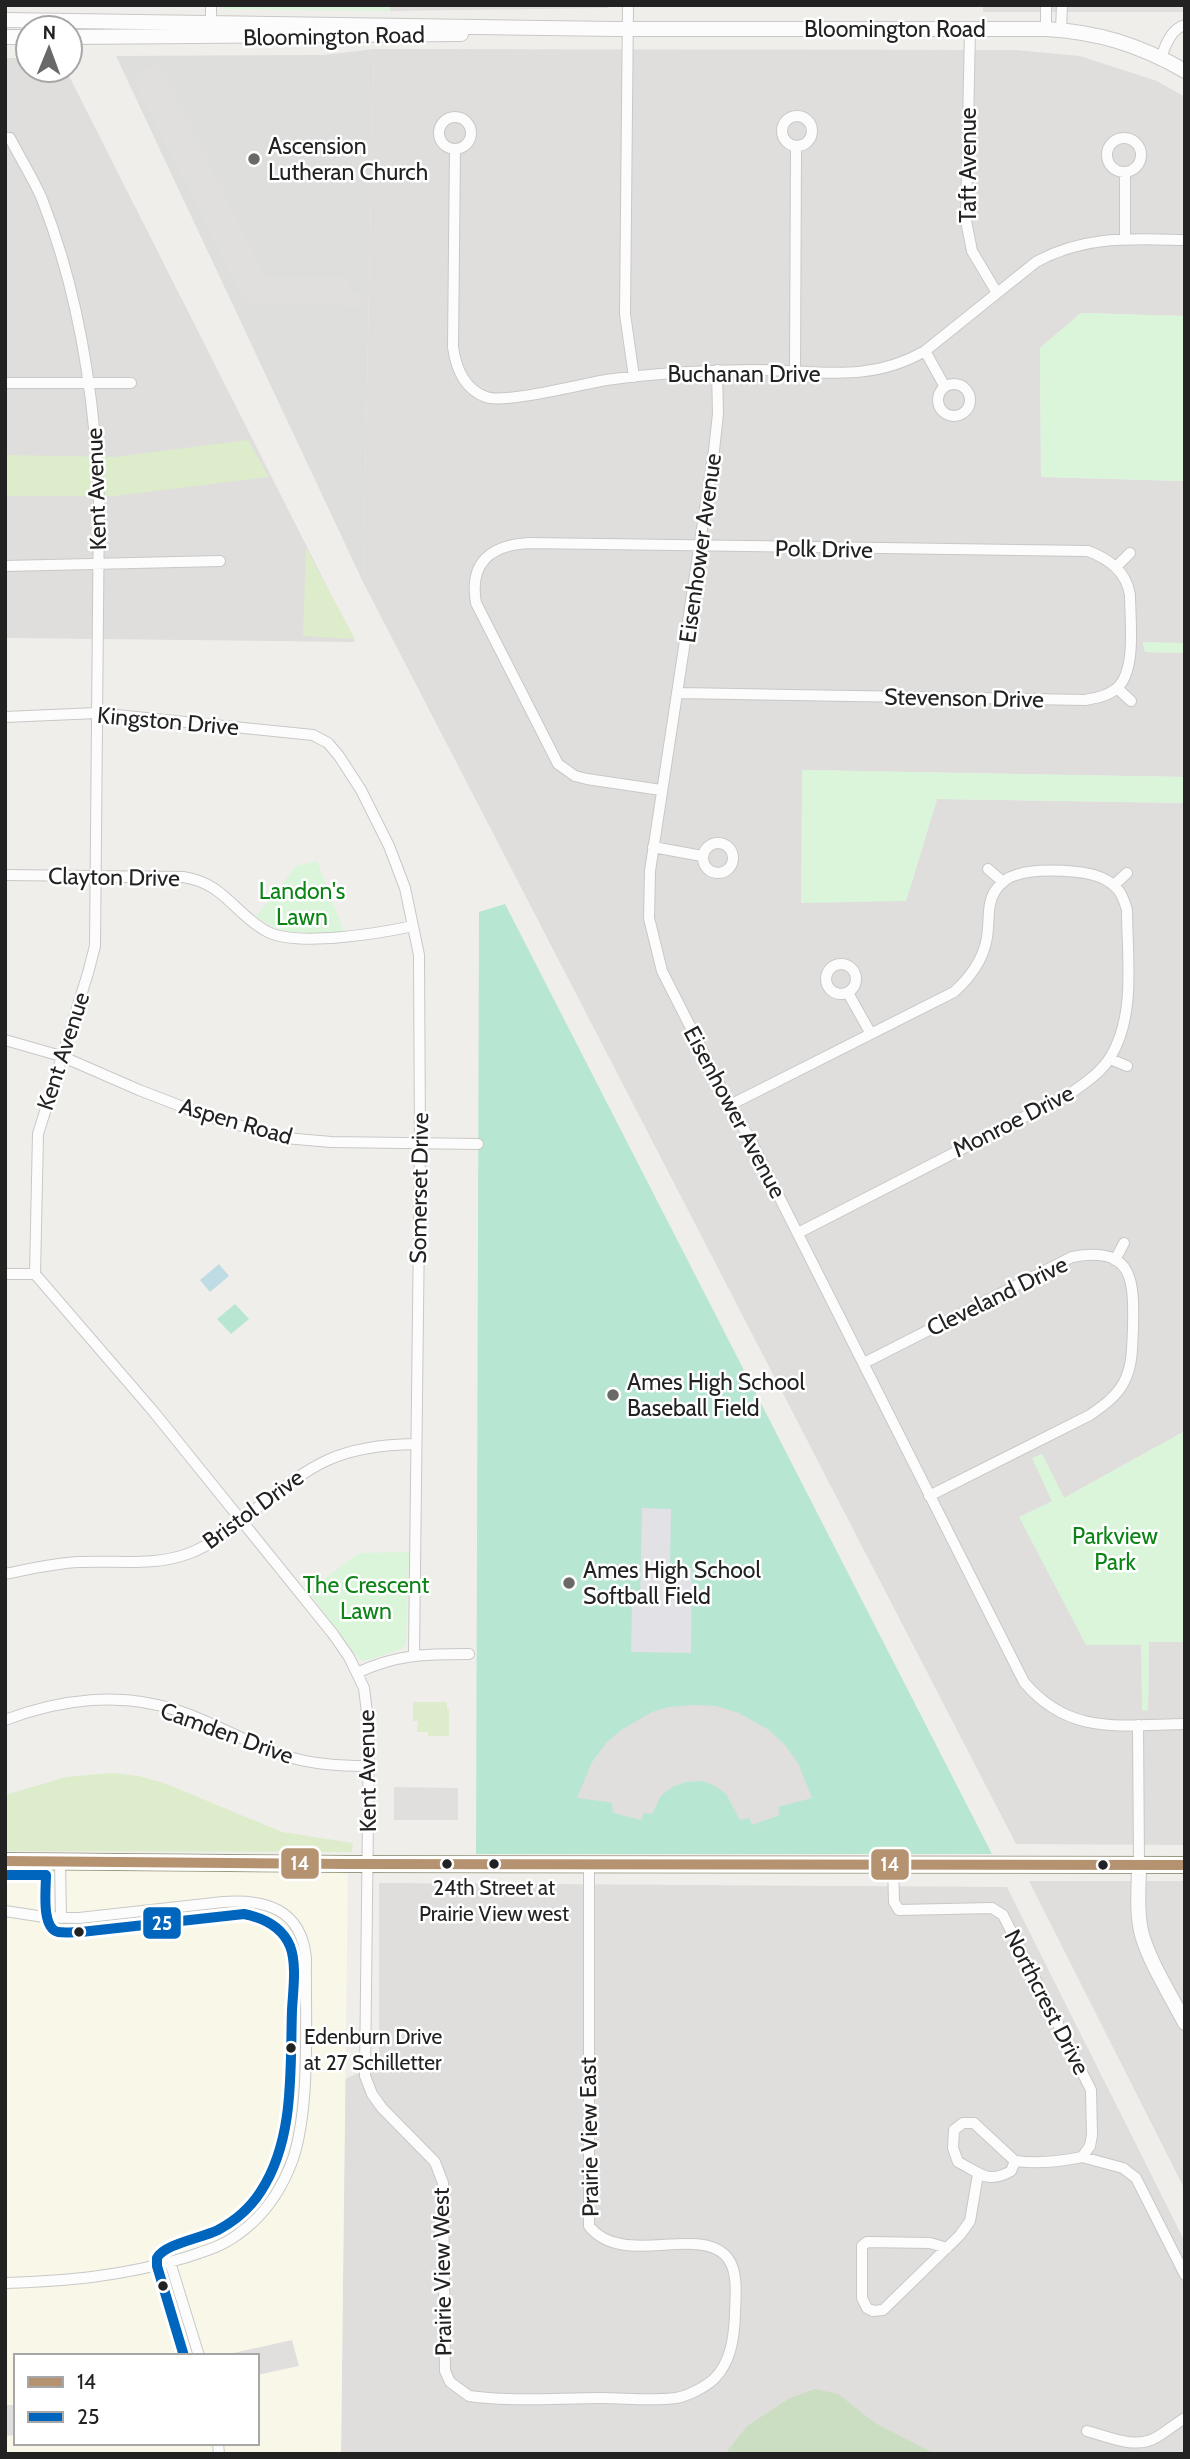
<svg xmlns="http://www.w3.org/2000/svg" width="1190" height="2459" font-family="Cabin,sans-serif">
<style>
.residential{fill:#dfdedc}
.education{fill:#f8f7e8;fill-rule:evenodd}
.religious{fill:#dededc}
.grass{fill:#ddeccb}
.forest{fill:#cbdec1}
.park{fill:#daf5da}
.pitch{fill:#b7e6d2}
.parking{fill:#e0dfde}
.plaza{fill:#e2e1e5}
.water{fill:#bfdbe3}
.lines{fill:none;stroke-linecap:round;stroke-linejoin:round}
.minor-casing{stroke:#c9c8c7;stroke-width:12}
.tertiary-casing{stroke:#c9c8c7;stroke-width:16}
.secondary-casing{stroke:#999a82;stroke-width:18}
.minor{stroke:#fdfcfc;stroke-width:10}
.tertiary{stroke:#fdfcfc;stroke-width:14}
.secondary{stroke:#f4f4ed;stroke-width:16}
.bus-1-casing{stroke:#fff;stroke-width:16}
.bus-2-casing{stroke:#fff;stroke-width:16}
.bus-1{stroke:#b69370;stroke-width:10}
.bus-2{stroke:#0065bd;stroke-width:10}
.poi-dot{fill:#6a6968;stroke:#fff;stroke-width:2.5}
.bus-dot{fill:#222;stroke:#fff;stroke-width:2.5}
.labels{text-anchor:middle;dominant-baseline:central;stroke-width:5;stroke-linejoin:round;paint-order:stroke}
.bus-label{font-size:21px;fill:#222;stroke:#fff}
.street-label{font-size:23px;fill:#222;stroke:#fff}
.poi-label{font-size:23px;fill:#222;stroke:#fff;text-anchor:start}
.park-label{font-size:23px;fill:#0c8416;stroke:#fff}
.line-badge{stroke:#fff;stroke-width:2.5}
.badge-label{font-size:19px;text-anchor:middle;font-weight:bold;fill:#fff}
</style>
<rect width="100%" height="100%" fill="#f0eeeb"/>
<path class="residential" d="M983,5H1185V12H983Z
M374,49L1015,50L1080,56L1157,81L1185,97V316L1081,313L1040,348L1041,477L1185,481V643H1143L1145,652L1185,653V777L802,770L906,901L937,799L1185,803V1431L1064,1498L1042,1454L1033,1459L1052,1501L1141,1644L1148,1710L1149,1642H1185V1845L1016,1844L363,582Z
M5,58H28V70H66L355,642L5,638Z
M1029,1881H1185V2190Z
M379,1883L1007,1887L1185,2242V2454H341L345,2079L379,2064Z"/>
<path class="education" d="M5,1861L348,1864L341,2454H5ZM16,2356H257V2443H16Z"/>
<path class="religious" d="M390,5H608V8L390,11Z
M374,49L363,582L116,56L324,55Z"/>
<path class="grass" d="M248,440L269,477L114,496H5V455L114,457Z
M306,548L355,639L303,636Z
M413,1702H447V1709H449V1736H428V1732H417L418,1721H413Z
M112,1773L138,1776L164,1783L282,1832L353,1843L352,1852L5,1851V1795L66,1777Z"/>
<path class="forest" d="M815,2389L838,2394L875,2423L935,2454H725L747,2426L790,2398Z"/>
<path class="park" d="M219,5H390V11L219,9Z
M1081,313L1185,316V481L1041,477L1040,348Z
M1143,642L1185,643V653L1145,652Z
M802,770L1185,777V803L937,799L906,901L801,903Z
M317,861L344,932C310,932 284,939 256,916L296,866Z
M1185,1431V1642H1149L1148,1710L1142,1711L1141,1645H1086L1019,1517L1052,1501L1032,1458L1042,1454L1064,1498Z
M409,1552L406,1645L401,1649L368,1660H359L308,1591L359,1553Z"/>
<path class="pitch" d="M505,904L992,1854H476L479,912Z
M235,1304L249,1319L231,1334L217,1319Z"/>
<path class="parking" d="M160,63L264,276L348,277V293H361V307L250,305L240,292L132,77Z
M694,1705L716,1706L739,1713L769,1730L785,1745L798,1763L812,1798L778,1807L780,1815L752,1825L749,1818L740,1820L726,1794L715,1786L702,1781L686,1782L672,1787L661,1796L652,1814L644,1813L641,1820L613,1813L612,1804L608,1802L577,1798L592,1762L607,1742L621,1730L652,1712L669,1707Z
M394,1787L458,1788V1820H394Z
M292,2340L299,2366L257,2375V2356H220Z
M5,2405H16V2435L5,2436Z"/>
<path class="plaza" d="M642,1508L671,1509L670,1567L692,1568L691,1653L631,1652L632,1602H640Z"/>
<path class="water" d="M219,1264L229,1276L210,1292L200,1280Z"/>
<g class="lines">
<defs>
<path id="minor" d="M628,5L625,314L634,377
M211,28V5
M1046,29V5
M970,30L966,221L972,251L997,293
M1061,30L1062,5
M1161,57C1166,44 1171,29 1185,25
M782 131a15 15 0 1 1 30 0a15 15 0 1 1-30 0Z
M439 133a16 16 0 1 1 32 0a16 16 0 1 1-32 0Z
M5,138H10C20,158 33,178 42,199C80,296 95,398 99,501L95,946L88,973L38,1134L35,1274L153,1411L333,1634L349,1657L364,1688L369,1729L365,2076L372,2094L382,2108L435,2162L443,2183L445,2371L450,2382L469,2396C512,2402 558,2398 601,2398C625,2398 652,2401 676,2398C688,2396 705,2387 714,2379C731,2362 734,2338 735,2315C735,2297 740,2268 724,2254C693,2227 621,2267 589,2226V1864
M1107 155a17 17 0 1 1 34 0a17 17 0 1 1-34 0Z
M455,149L453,347C456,369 464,389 486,397C505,404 582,384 606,380C656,373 704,370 754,370C816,370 868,384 925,351L1036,262C1085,235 1131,239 1185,240
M1125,172V239
M925,351L945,387
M717,370L718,414L714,450L650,871L649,918L662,971L730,1105L751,1141L1024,1682C1069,1736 1121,1725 1185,1724
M795,372L796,146
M5,383H131
M938 400a16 16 0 1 1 32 0a16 16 0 1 1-32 0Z
M5,566L220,561
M1116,567L1130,553
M1117,688L1131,701
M5,717L97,713L313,735L328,743L339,756L361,790L389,846L405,888L419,955L420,1142L414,1654
M661,790L587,779L575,776L558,764L476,603C469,563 490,545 529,543L1088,551C1109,559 1126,571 1130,595C1130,620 1137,672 1116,689C1107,696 1096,698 1085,700L679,693
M703 858a15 15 0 1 1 30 0a15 15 0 1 1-30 0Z
M653,847L702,856
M988,869L1003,882
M5,875L183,877C225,883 235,915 268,932C298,947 381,933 413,926
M1114,885L1127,873
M826 979a15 15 0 1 1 30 0a15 15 0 1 1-30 0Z
M848,993L871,1034
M5,1040L61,1056L139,1090L209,1117L285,1138L331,1142L478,1144
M1110,1059L1127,1066
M730,1105L954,992C973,975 987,955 988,928C989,915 988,902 995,891C1000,884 1008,877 1016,875C1036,868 1088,869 1106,880C1119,887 1123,896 1127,910C1127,957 1136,1014 1111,1056C1102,1072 1085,1083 1071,1093L798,1233
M1115,1260L1124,1243
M5,1274H35
M864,1363L1072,1257C1134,1245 1134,1281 1133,1328C1132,1346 1133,1365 1124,1382C1117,1396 1103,1406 1090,1415L929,1496
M5,1574C30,1569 54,1563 79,1562C117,1560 154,1567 190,1553C213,1544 229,1530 248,1515C310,1467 333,1445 415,1444
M357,1673C397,1654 426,1654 469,1654
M5,1720C60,1699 122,1691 179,1711C218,1724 253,1747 293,1758C317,1765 342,1766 367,1766
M1138,1725L1139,1865
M60,1861L61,1918
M893,1864L894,1902L899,1910L992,1908L1003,1915L1091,2090L1092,2135L1090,2146L1082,2157L1123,2168L1136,2178L1185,2275
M5,1911L44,1917L79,1918L223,1902C266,1899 301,1909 306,1958C305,2017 311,2104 293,2159C282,2189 263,2217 237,2235C221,2247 202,2252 184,2258C122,2276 69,2281 5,2283
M1015,2161L974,2123H963L954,2130L953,2148L958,2162C979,2172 987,2185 1011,2171L1015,2161C1039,2164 1059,2162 1082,2157
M947,2248L930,2243L867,2242L862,2246V2298L867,2308L873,2311L883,2310L960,2235L970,2221L978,2174
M170,2262L199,2356
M1087,2431C1109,2437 1136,2450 1157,2437C1167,2431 1175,2424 1185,2418
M218,2443L219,2454"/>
<path id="tertiary" d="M5,20L615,29H1046C1098,32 1140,45 1185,71
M5,37H28
M70,37L461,34
M1139,1865C1139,1887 1136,1912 1142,1935C1151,1965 1170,1994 1185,2023"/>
<path id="secondary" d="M5,1861L348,1864L1185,1865"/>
</defs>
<use href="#minor" class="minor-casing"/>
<use href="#tertiary" class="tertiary-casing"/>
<use href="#secondary" class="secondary-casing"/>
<use href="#minor" class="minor"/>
<use href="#tertiary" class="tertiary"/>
<use href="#secondary" class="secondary"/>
<defs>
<path id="bus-1" d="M5,1861L348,1864L1185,1865"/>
<path id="bus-2" d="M5,1875H46C46,1889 41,1928 58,1932C65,1933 74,1932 81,1932L244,1914C264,1918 282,1927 290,1946C297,1964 293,1991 292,2010C290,2069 295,2139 261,2191C251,2207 235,2221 218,2230C202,2238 164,2244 157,2258V2266L184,2356"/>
</defs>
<use href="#bus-1" class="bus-1-casing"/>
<use href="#bus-2" class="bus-2-casing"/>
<use href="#bus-1" class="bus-1"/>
<use href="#bus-2" class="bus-2"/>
</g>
<g class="poi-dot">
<circle cx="254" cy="159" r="7"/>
<circle cx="613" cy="1395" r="7"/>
<circle cx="569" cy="1583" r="7"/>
</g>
<g class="bus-dot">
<circle cx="447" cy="1864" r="6"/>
<circle cx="494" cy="1864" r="6"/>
<circle cx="1103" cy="1865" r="6"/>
<circle cx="79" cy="1932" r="6"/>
<circle cx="291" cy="2048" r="6"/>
<circle cx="163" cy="2286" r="6"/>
</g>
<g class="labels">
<g class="bus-label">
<text x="494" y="1887">24th Street at<tspan x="494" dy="26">Prairie View west</tspan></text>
<text x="304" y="2036" text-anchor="start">Edenburn Drive<tspan x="304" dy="26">at 27 Schilletter</tspan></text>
</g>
<g class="street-label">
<text x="895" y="29">Bloomington Road</text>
<text transform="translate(334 36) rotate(-1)">Bloomington Road</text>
<text transform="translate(968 165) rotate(-90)">Taft Avenue</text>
<text x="744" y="374">Buchanan Drive</text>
<text transform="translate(96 489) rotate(-92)">Kent Avenue</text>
<text transform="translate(700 548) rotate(-82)">Eisenhower Avenue</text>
<text transform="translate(824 549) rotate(1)">Polk Drive</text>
<text transform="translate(964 698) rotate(1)">Stevenson Drive</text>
<text transform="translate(168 721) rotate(5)">Kingston Drive</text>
<text transform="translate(114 877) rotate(1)">Clayton Drive</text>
<text transform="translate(63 1051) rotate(-72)">Kent Avenue</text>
<text transform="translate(735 1112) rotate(62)">Eisenhower Avenue</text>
<text transform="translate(236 1121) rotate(16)">Aspen Road</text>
<text transform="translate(1013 1121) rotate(-27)">Monroe Drive</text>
<text transform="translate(419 1188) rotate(-89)">Somerset Drive</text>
<text transform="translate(997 1296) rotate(-26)">Cleveland Drive</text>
<text transform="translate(253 1509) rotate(-36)">Bristol Drive</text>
<text transform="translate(227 1733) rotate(20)">Camden Drive</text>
<text transform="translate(367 1771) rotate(-91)">Kent Avenue</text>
<text transform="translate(1047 2002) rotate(63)">Northcrest Drive</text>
<text transform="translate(589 2137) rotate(-91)">Prairie View East</text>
<text transform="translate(442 2272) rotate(-91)">Prairie View West</text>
</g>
<g class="poi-label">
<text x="268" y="146">Ascension<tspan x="268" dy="26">Lutheran Church</tspan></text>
<text x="627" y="1382">Ames High School<tspan x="627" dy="26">Baseball Field</tspan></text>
<text x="583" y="1570">Ames High School<tspan x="583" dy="26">Softball Field</tspan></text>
</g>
<g class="park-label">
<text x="302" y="891">Landon's<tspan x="302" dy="26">Lawn</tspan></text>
<text x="1115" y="1536">Parkview<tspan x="1115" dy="26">Park</tspan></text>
<text x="366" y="1585">The Crescent<tspan x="366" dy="26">Lawn</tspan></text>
</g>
</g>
<g class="line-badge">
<rect x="280" y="1847" width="40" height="33" rx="7" fill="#b69370"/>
<rect x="870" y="1848" width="40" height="33" rx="7" fill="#b69370"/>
<rect x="142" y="1906" width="40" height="34" rx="7" fill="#0065bd"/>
</g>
<g class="badge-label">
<text x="300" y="1870">14</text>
<text x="890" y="1871">14</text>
<text x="162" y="1930">25</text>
</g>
<rect width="1190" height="2459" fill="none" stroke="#222222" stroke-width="14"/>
<rect x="14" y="2354" width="245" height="91" fill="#ffffff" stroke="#a7a7a7" stroke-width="2"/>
<rect x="28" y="2377" width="35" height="10" fill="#b69370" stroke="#a7a7a7" stroke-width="2"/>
<text x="77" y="2389" font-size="21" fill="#222222">14</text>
<rect x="28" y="2412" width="35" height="10" fill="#0065bd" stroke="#a7a7a7" stroke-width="2"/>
<text x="77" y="2424" font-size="21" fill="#222222">25</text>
<g transform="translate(49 49) rotate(1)"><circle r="33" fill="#ffffff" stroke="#a7a7a7" stroke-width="2"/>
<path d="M0-5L12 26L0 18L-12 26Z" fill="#6a6968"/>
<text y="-10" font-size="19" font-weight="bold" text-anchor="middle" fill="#222222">N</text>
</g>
</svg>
